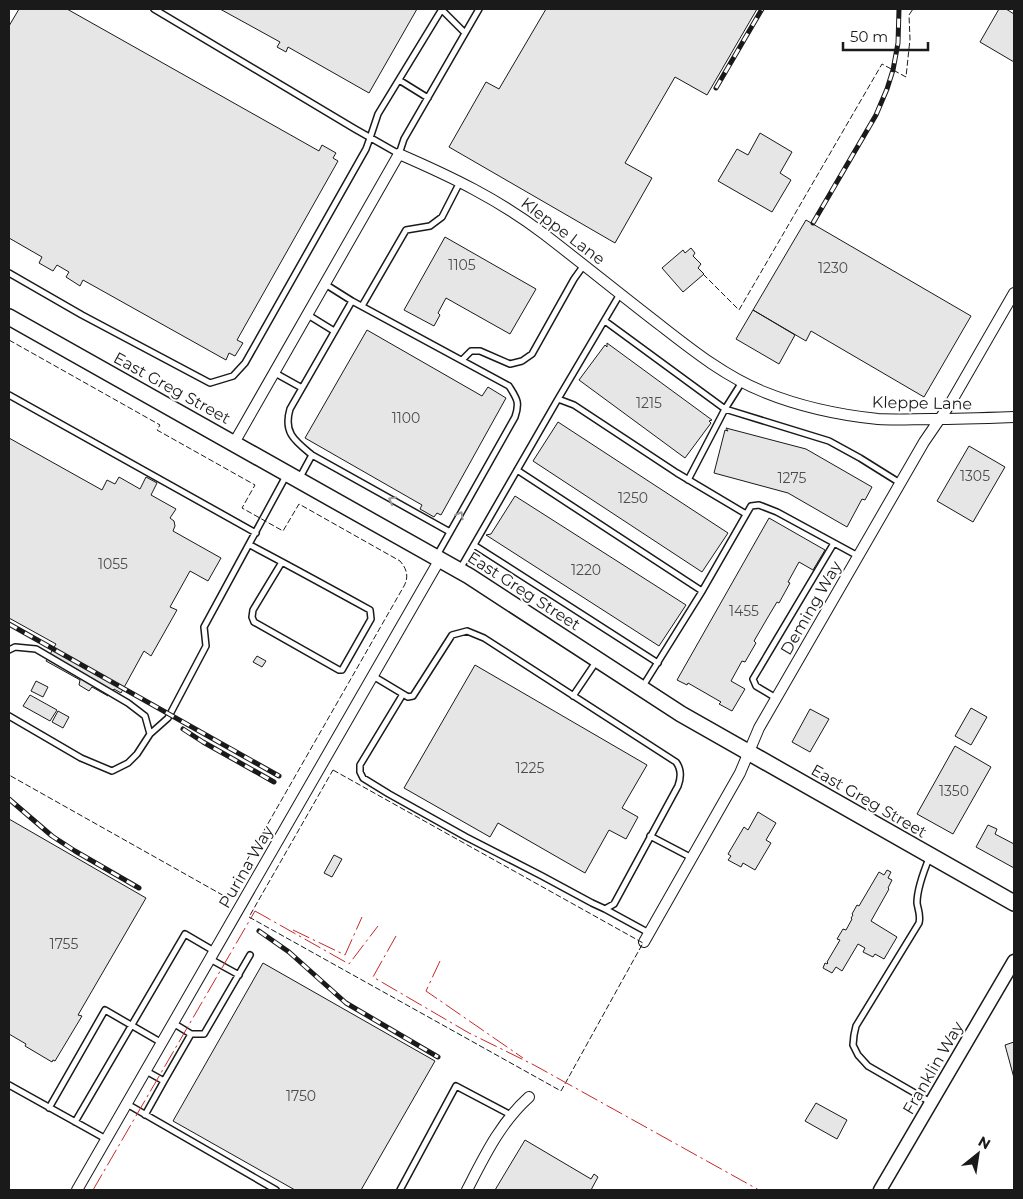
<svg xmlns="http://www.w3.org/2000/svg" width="1023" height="1199" font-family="Montserrat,sans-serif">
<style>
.building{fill:#e6e6e6;stroke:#1a1a1a}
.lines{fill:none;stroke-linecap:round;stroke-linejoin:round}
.service-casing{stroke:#1a1a1a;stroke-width:8}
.minor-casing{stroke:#1a1a1a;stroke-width:12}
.tertiary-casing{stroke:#1a1a1a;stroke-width:15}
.secondary-casing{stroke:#1a1a1a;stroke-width:18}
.service{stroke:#fff;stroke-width:5}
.minor{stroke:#fff;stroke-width:10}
.tertiary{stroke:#fff;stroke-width:12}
.secondary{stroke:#fff;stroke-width:15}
.rail-casing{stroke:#1a1a1a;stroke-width:5}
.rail{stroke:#fff;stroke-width:3;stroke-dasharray:9;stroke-linecap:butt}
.fence{stroke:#1a1a1a;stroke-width:1;stroke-dasharray:6 2.5;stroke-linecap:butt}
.power{stroke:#c62828;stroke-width:1;stroke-dasharray:18 4 2.5 4;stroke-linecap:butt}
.oneway{stroke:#989898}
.labels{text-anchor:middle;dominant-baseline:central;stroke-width:4;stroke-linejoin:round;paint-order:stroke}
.number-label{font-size:14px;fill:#4d4d4d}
.street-label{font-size:16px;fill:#1a1a1a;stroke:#fff}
</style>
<rect width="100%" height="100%" fill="#fff"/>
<path class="building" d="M19,9H67L319,151L322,145L336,153L333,158L338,161L237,340L243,343L235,356L229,353L226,360L83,280L80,286L66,277L69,272L57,265L53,271L39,263L42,257L9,238V26Z
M220,9H417L369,93L288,47L286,52L277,47L280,42Z
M546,9H757L707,95L675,77L625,163L652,178L615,243L449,147L486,82L499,89Z
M999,9H1006L1014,14V62L980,42Z
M760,133L792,152L780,173L791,180L772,212L718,181L737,149L748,155Z
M806,220L971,316L924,397L811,331L806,341L753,310Z
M445,237L536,289L510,334L446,298L438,313L440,315L434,326L404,310Z
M691,248L695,253L693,256L701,264L698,268L704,274L683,292L662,268L683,250L685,253Z
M753,310L795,335L779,364L736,339Z
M367,330L482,396L488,387L506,398L441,515L437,513L434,517L420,509L422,505L305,438Z
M607,343L712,420L709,421L711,423L685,458L579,380L605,345L607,347Z
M558,422L728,533L702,572L533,461Z
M726,428L806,449L872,487L865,500L862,499L847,527L788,493L714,473L725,430L728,431Z
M9,438L102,490L107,480L115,484L119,477L140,489L146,477L157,483L151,495L176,509L170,518L174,521L175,526L173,531L221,558L208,581L190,571L170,607L177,610L151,656L144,651L121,693L114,689L108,696L92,687L89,691L79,685L80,680L46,661L56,644L9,618Z
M969,446L1005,467L973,522L937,501Z
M515,496L686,605L659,646L486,535L491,534Z
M769,518L825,550L813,570L799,562L788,582L790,583L779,603L777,602L768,617L754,641L756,643L745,662L742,661L731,681L745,689L732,711L719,704L721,702L688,683L687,685L677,680Z
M257,656L266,661L262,667L253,662Z
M475,665L647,765L622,808L638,817L626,839L609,830L585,873L498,823L490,837L404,788Z
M36,681L48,687L43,697L31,691Z
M30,695L57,710L50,721L23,706Z
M971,708L987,717L971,745L955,736Z
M810,709L829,719L810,752L792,742Z
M58,711L69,717L63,728L52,722Z
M955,746L991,767L953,834L917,814Z
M758,812L776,823L766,840L771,843L755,870L743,863L741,867L728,860L731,856L728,854L744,827L748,830Z
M9,819L146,898L78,1015L82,1016L55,1061L53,1060L52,1062L25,1046L26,1044L9,1034Z
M988,825L997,829L995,834L1014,844V868L976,847Z
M334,855L342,859L332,877L324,873Z
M887,870L891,872L888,878L892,880L888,888L889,889L871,921L897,937L884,959L875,954L873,957L863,952L865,948L858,944L842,971L836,967L832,973L823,968L825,963L827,964L828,963L827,962L840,940L837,939L843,929L846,930L852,919L851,918L853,915L852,914L857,905L859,906L879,872L884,875Z
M263,963L435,1061L361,1190H295L173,1121Z
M1014,1042V1078L1005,1045Z
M816,1103L847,1120L837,1139L805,1121Z
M525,1140L591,1179L594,1174L598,1177L591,1190H495Z"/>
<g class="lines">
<defs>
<path id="service" d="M154,9L355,129L399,154L404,139L479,9
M441,9L465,33
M399,80L428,98
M9,273L82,315L210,383L233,376L245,363L366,149L370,138L378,114L442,9
M325,284L352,301
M362,306L406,230L430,226L442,217L460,182
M308,315L334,331
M605,321L725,409L829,441L860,458L900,483
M462,360L471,351H480L510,364L522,361L532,354L574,279L584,265
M275,373L302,388
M9,395L256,533
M558,399L620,294
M517,470L702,591
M299,479L312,455
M688,480L725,409L742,382
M250,545C290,566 330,588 370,610L371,619L342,670H339L254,622L252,617L253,610L282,562
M474,545L658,663
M436,557L515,417C520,402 517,399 509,386L352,301L290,409C283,433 295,441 312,455L450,532
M460,569L558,399L574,405L677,473L746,514
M9,650L15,647L36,649L128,703L145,716L150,734L137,754L128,763L112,771L81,758L9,716
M373,676L408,697L413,696L452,635L467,631L484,638L676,762C682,770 681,778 678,786L614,904L605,909L592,903L542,876L466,837L389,794L363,778L360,772V765L403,694
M643,686L701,593L751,506L759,505L777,512L858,556
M573,696L596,662
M776,698L756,686L753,679L834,543
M150,734L168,718L206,646L204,627L286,476
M650,836L692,858
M930,856C925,868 917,890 917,903C918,910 921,915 919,923L856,1026L854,1035L853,1045L858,1055L868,1066L932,1103
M605,909L649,933
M210,959L239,975
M173,1023L191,1034H204L250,955
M146,1071L164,1081L191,1034
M9,1085L106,1139
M127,1104L219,1157L276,1190
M49,1108L105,1010L162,1043
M145,1115L164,1081
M75,1122L185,934L214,951
M400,1190L456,1086L511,1115"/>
<path id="minor" d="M234,443L399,154C452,177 498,199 544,234C583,264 621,295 660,325C692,350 726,377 764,392C801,407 839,415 878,419C896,420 914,419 931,419C959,419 987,418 1014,417
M644,942L740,773L759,728L924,442L950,404L1014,293
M77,1190L440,559
M467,1190C484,1157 500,1123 529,1097"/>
<path id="tertiary" d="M880,1190L1014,961"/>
<path id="secondary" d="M9,317L469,576L681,714L1014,903"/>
</defs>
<use href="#service" class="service-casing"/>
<use href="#minor" class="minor-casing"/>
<use href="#tertiary" class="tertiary-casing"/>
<use href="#secondary" class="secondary-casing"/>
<use href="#service" class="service"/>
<use href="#minor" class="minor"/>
<use href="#tertiary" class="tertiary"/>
<use href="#secondary" class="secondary"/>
<defs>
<path id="rail" d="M716,88L762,9
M813,223L876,115L887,89L893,70L898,43L899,9
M9,624L279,776
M183,729L203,742L274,782
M9,799L52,836L75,851L139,888
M259,931L289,952L346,1003L438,1057"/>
</defs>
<use href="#rail" class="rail-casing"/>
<use href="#rail" class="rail"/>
<path class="fence" d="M703,274L739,310L882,64L906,77L910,39L909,15L913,9
M9,340L160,425L157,430L255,485L242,508L283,531L299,504L400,561C407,569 409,577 404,586L226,897L9,775
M333,770L643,943L561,1091L249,917Z"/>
<path class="power" d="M255,911L349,964L378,926
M293,930L345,955L362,917
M396,936L373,977L469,1033L534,1065L759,1190
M440,961L426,991L523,1058
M93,1190L255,911"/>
</g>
<defs><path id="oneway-chevron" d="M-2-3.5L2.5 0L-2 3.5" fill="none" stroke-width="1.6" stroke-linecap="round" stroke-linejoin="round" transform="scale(1.25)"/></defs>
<g class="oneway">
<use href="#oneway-chevron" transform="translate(392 500) rotate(-151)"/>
<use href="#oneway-chevron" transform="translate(460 515) rotate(-61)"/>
</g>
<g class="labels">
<g class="number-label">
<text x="462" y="265">1105</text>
<text x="833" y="268">1230</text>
<text x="649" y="403">1215</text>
<text x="406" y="418">1100</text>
<text x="975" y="476">1305</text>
<text x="792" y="478">1275</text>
<text x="633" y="498">1250</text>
<text x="113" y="564">1055</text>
<text x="586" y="570">1220</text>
<text x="744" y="611">1455</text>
<text x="530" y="768">1225</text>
<text x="954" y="791">1350</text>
<text x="64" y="944">1755</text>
<text x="301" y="1096">1750</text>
</g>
<g class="street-label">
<text transform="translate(563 231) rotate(37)">Kleppe Lane</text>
<text transform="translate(172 388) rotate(29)">East Greg Street</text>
<text transform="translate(922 403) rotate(1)">Kleppe Lane</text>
<text transform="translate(524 591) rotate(33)">East Greg Street</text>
<text transform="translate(811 608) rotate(-60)">Deming Way</text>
<text transform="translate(869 801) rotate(30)">East Greg Street</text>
<text transform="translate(246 867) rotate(-60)">Purina Way</text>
<text transform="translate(933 1068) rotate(-60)">Franklin Way</text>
</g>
</g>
<rect width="1023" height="1199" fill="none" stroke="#1a1a1a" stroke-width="20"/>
<g transform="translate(978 1154) rotate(30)" stroke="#ffffff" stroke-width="4" paint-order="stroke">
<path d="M0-4L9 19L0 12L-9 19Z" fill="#1a1a1a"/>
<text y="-8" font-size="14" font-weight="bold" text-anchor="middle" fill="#1a1a1a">N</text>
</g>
<path d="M843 42v8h85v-8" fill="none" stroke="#1a1a1a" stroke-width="2.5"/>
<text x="850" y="42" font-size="15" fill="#1a1a1a" stroke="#ffffff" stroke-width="4" paint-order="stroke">50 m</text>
</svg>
